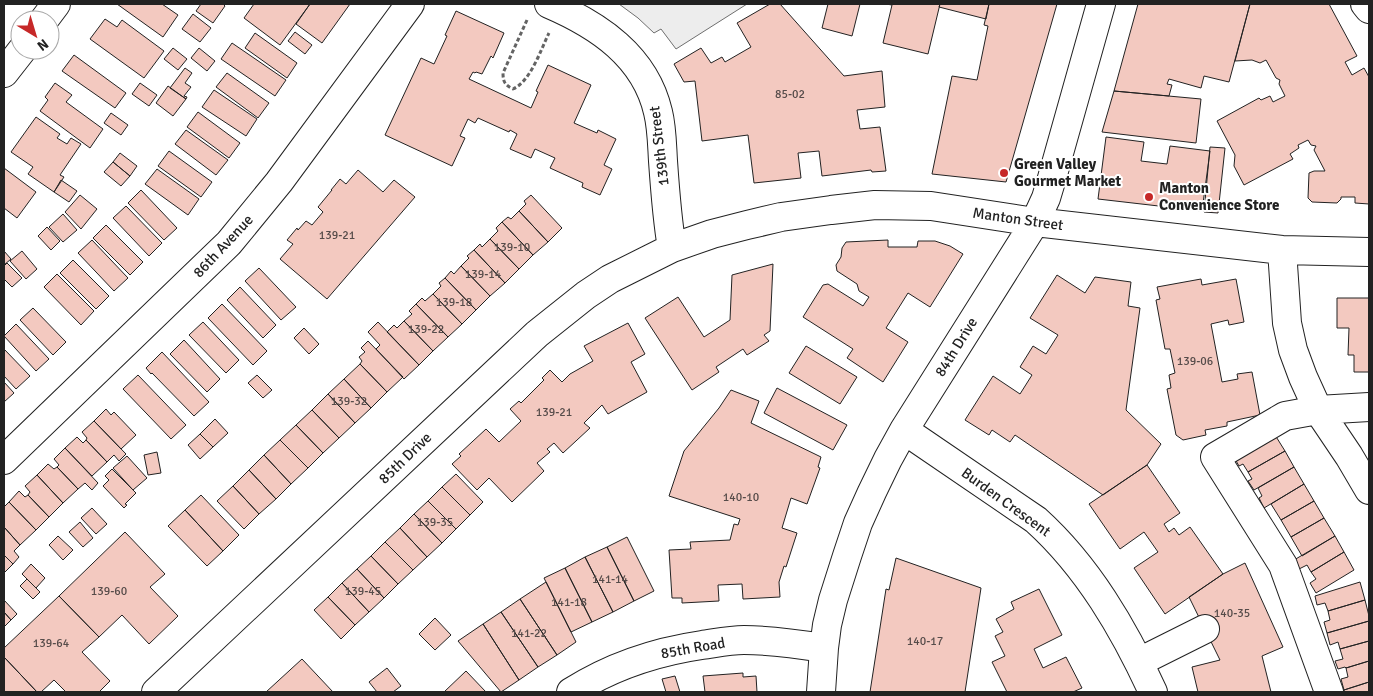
<svg xmlns="http://www.w3.org/2000/svg" width="1373" height="696" font-family="Signika,sans-serif">
<style>
.parking{fill:#ededed;stroke:#6f6f6f}
.building{fill:#f3c9c0;stroke:#222}
.lines{fill:none;stroke-linecap:round;stroke-linejoin:round}
.minor-casing{stroke:#222;stroke-width:30}
.major-casing{stroke:#222;stroke-width:30}
.path{stroke:#646464;stroke-width:3;stroke-dasharray:4 2.5;stroke-linecap:butt}
.minor{stroke:#fff;stroke-width:28}
.major{stroke:#fff;stroke-width:28}
.poi-dot{fill:#c62828;stroke:#fff;stroke-width:2}
.labels{text-anchor:middle;dominant-baseline:central;stroke-width:4;stroke-linejoin:round;paint-order:stroke}
.number-label{font-size:12px;fill:#564c4a}
.street-label{font-size:15px;fill:#222;stroke:#fff}
.poi-label{font-size:15px;font-weight:bold;fill:#222;stroke:#fff;text-anchor:start}
</style>
<rect width="100%" height="100%" fill="#fff"/>
<path class="parking" d="M619,4H747L676,49L661,29L654,33L638,18Z"/>
<path class="building" d="M117,4H162L178,15L163,37Z
M201,4H223L225,6L213,23L196,11Z
M254,4H310L280,45L244,18Z
M310,4H350L322,43L296,24Z
M770,4H780L844,76L882,71L885,107L857,110L860,129L880,127L886,171L872,172L871,170L822,176L819,151L798,153L801,178L754,183L748,135L702,141L695,81L684,82L674,64L701,48L711,63L722,57L725,62L751,47L737,23Z
M828,4H860L852,36L822,28Z
M886,4H940L928,54L883,43L892,5Z
M940,4H989L986,19L939,7Z
M989,4H1057L1006,182L932,174L952,76L977,80L988,26L984,25Z
M1138,4H1250L1229,82L1204,76L1201,88L1169,79L1167,84L1172,85L1169,96L1114,91Z
M1250,4H1329L1357,56L1345,62L1352,75L1364,68L1369,77V204L1355,203V197H1341V199L1337,203L1312,202L1308,198L1309,173L1314,171H1325L1314,150L1316,146L1311,145L1308,140L1298,145L1299,148L1290,154L1293,159L1244,185L1234,166L1235,155L1217,121L1259,98L1261,100L1270,96L1273,102L1285,96L1279,84L1280,80L1276,78L1266,60L1260,63L1252,60L1235,61Z
M456,11L504,33L493,58L491,56L482,74L476,72L475,73L473,72L469,79L531,108L538,92L536,91L548,65L591,85L574,123L597,133L598,130L616,139L604,165L612,169L600,195L582,187L583,183L550,168L555,158L535,149L531,158L510,149L517,134L510,130L509,132L478,118L475,123L468,119L460,136L465,138L452,166L385,135L421,58L434,64L447,36L445,35Z
M193,14L211,28L200,42L182,29Z
M105,19L117,27L122,20L164,51L144,78L90,39Z
M295,32L312,45L305,54L288,41Z
M255,33L297,63L287,78L245,48Z
M232,43L286,80L275,96L221,59Z
M173,48L187,59L178,70L164,59Z
M199,48L215,61L207,71L191,58Z
M74,55L126,93L115,108L62,71Z
M185,68L192,73L185,83L191,87L184,96L187,97L186,99L170,88Z
M227,73L269,103L258,118L216,87Z
M55,83L72,95L66,102L103,129L90,148L40,111L48,100L45,97Z
M140,83L157,95L149,106L132,94Z
M168,86L186,99L173,116L156,103Z
M214,90L257,119L246,136L202,107Z
M1114,91L1201,99L1196,143L1102,132Z
M198,112L240,143L229,158L187,127Z
M111,113L128,125L121,135L104,123Z
M36,117L60,134L57,138L67,144L71,138L81,144L60,175L64,177L54,192L28,174L33,167L11,152Z
M186,130L228,160L216,175L175,144Z
M1106,137L1144,142L1141,161L1167,164L1170,146L1210,151L1202,211L1098,199Z
M1210,147L1225,148L1218,213L1204,212Z
M169,151L212,182L201,197L158,166Z
M120,153L137,166L130,176L113,162Z
M113,162L130,176L121,186L104,172Z
M4,168L36,192L17,218L4,208Z
M157,169L199,199L188,215L145,184Z
M358,170L383,192L394,180L415,197L327,299L280,259L293,244L287,240L297,228L298,230L306,221L312,225L323,212L318,207L332,190H331L340,179L346,184Z
M61,180L77,191L69,202L54,192Z
M141,190L177,228L164,240L128,203Z
M80,195L97,209L81,229L65,212Z
M531,195L562,228L548,242L519,211L526,204L524,201Z
M126,206L162,243L149,256L113,218Z
M519,211L548,242L533,255L502,222L508,217L511,219Z
M63,214L77,230L63,242L49,227Z
M502,222L533,255L519,269L490,239L498,231L496,228Z
M106,225L143,262L130,275L93,238Z
M47,227L60,241L51,250L38,236Z
M490,239L519,269L505,283L474,250L480,244L482,247Z
M92,240L128,278L114,291L78,253Z
M888,240V247H917L918,241H935L950,246L963,254L930,307L908,293L886,328L908,342L883,382L847,358L853,349L803,317L823,285L828,284L863,306L869,297L859,291L857,284L837,271L836,265L841,257L842,248L846,242Z
M474,250L505,283L490,296L461,266L469,258L467,256Z
M4,251L11,259L4,265Z
M22,251L37,269L26,279L10,261Z
M73,260L109,296L96,309L60,273Z
M7,263L22,278L12,287L4,279V266Z
M773,264L770,331L764,335L769,341L747,355L743,349L716,367L719,372L692,390L645,318L678,297L704,337L730,320L732,275Z
M461,266L490,296L476,310L445,278L451,271L454,274Z
M259,268L296,307L281,320L245,281Z
M57,274L94,311L81,325L44,287Z
M1057,275L1085,293L1095,277L1131,282L1128,306L1140,308L1126,410L1161,444L1147,465L1103,495L1015,435L1010,442L992,430L989,435L965,420L993,376L1020,394L1032,375L1020,367L1033,346L1046,354L1058,335L1030,318Z
M445,278L476,310L462,324L433,294L441,286L439,283Z
M1201,279L1202,285L1236,279L1244,322L1229,325L1228,320L1211,324L1222,382L1238,379L1237,374L1252,372L1260,415L1227,422V426L1205,430L1206,435L1183,440L1176,435L1167,389L1171,388L1169,375L1175,373L1170,349H1165L1156,300L1160,299L1157,287Z
M240,287L276,325L263,338L227,300Z
M433,294L462,324L448,337L416,304L422,298L425,301Z
M1337,298H1369V372H1354V355H1348L1349,328H1337Z
M222,304L267,351L253,365L208,318Z
M416,304L448,337L433,351L404,321L412,314L409,311Z
M33,308L66,342L53,355L20,320Z
M404,321L433,351L419,365L387,332L394,325L397,328Z
M203,322L239,360L226,373L189,335Z
M378,322L419,365L404,379L376,349L380,345L368,332Z
M628,323L645,354L631,362L647,392L608,414L602,405L584,423L590,428L563,453L554,443L547,449L550,452L537,463L544,471L512,502L489,478L477,490L452,464L461,456L459,454L486,429L499,442L521,421L510,409L519,401L521,403L544,380L542,378L550,370L562,382L570,374L593,361L584,346Z
M16,324L49,359L36,371L4,336Z
M304,328L319,344L309,354L294,338Z
M184,340L220,379L207,392L170,354Z
M368,341L403,377L387,392L360,364L362,361L359,357L365,352L361,348Z
M806,346L857,377L840,404L789,373Z
M4,349L30,376L16,389L4,376Z
M162,352L209,402L194,416L152,373L151,374L146,368Z
M360,364L387,392L371,408L344,379Z
M138,375L186,425L171,439L123,389Z
M257,375L272,390L263,398L248,383Z
M344,379L371,408L355,423L328,394Z
M4,382L14,393L4,402Z
M777,388L847,425L833,450L764,413Z
M731,390L759,401L751,423L821,457L818,467L820,468L807,504L791,498L782,528L797,533L786,567L784,566L779,582L780,597L743,599L742,584L718,585L719,601L682,603V598H672L669,550L691,549L690,542L730,540L734,524L738,525L740,519L669,496L684,451L719,408Z
M328,394L355,423L339,438L312,410Z
M106,409L111,415L114,412L136,435L121,449L94,421Z
M312,410L339,438L323,453L296,425Z
M215,419L228,433L213,447L200,434Z
M94,421L126,454L119,461L114,455L107,462L86,440L87,438L82,432Z
M296,425L323,453L308,468L280,440Z
M200,434L213,447L200,459L188,445Z
M1275,435L1285,451L1248,472L1243,464L1239,466L1235,459Z
M77,437L83,443L86,440L107,462L92,476L65,448Z
M280,440L308,468L291,484L264,455Z
M65,448L98,483L92,490L85,483L78,489L57,467L59,465L54,459Z
M1285,451L1294,467L1254,490L1248,481L1252,479L1248,472Z
M157,452L161,473L148,475L144,455Z
M264,455L291,484L276,499L249,470Z
M127,456L147,478L133,490L113,468Z
M48,464L54,469L57,467L78,489L63,503L37,475Z
M1147,465L1180,513L1164,524L1169,532L1174,528L1179,535L1190,527L1223,574L1165,614L1134,568L1158,552L1144,532L1120,549L1089,504Z
M1294,467L1304,484L1264,508L1259,498L1262,496L1258,488Z
M112,469L136,493L125,504L127,505L124,508L103,486L109,480L105,476Z
M249,470L276,499L259,514L233,486Z
M456,474L483,502L470,515L442,487Z
M37,475L63,503L49,517L28,495L30,492L25,486Z
M1304,484L1314,501L1281,520L1271,504Z
M233,486L259,514L244,529L217,501Z
M442,487L470,515L456,529L428,501Z
M19,491L25,497L28,495L49,517L36,530L9,502Z
M201,495L239,535L223,551L185,510Z
M428,501L456,529L442,543L414,514Z
M1314,501L1324,518L1291,537L1281,520Z
M9,502L36,530L20,545L4,527V507Z
M92,508L107,524L96,534L81,518Z
M185,510L223,551L207,566L168,526Z
M414,514L442,543L427,557L400,528Z
M1324,518L1335,536L1302,556L1291,537Z
M80,522L93,538L83,547L69,532Z
M4,527L20,545L14,551L19,557L13,564L4,555Z
M400,528L427,557L413,570L385,542Z
M125,532L165,574L150,587L178,616L149,644L122,615L99,637L59,596Z
M58,536L73,550L63,560L49,545Z
M1335,536L1344,552L1311,572L1307,565L1299,569L1294,560Z
M627,537L654,591L634,601L607,547Z
M385,542L413,570L398,584L371,556Z
M607,547L634,601L613,612L585,557Z
M1344,552L1354,570L1316,593L1310,583L1316,579L1311,572Z
M4,555L13,564L5,572L4,571Z
M371,556L398,584L384,598L357,569Z
M585,557L613,612L592,622L565,568Z
M896,558L981,588L965,692H870L886,589L889,590Z
M1245,563L1283,647L1262,656L1271,692H1198L1192,667L1220,660L1189,597L1223,574Z
M31,564L45,578L36,588L22,574Z
M565,568L592,622L571,632L544,578Z
M357,569L384,598L369,612L342,583Z
M27,579L40,592L33,599L20,586Z
M546,582L576,642L557,655L520,599Z
M1360,582L1365,600L1328,611L1325,603L1317,605L1315,596Z
M342,583L369,612L355,625L328,597Z
M1039,589L1062,635L1034,649L1043,668L1066,657L1082,688L1073,692H1007L992,662L1005,656L995,636L1003,632L996,619L1014,609L1011,602Z
M59,596L99,637L82,652L110,681L99,692H66L54,680L41,692H37L4,657V648Z
M328,597L355,625L341,639L314,610Z
M520,599L557,655L538,667L501,612Z
M4,600L17,614L11,620L4,612Z
M1365,600L1369,616V621L1327,633L1324,622L1330,620L1328,611Z
M4,612L11,620L4,627Z
M501,612L538,667L519,680L483,624Z
M435,618L451,635L435,650L419,634Z
M1369,621V641L1340,649L1338,642L1330,645L1327,633Z
M483,624L519,680L501,692L458,641Z
M1369,641V661L1346,668L1345,667L1338,669L1335,661L1343,659L1340,649Z
M4,657L37,692H4Z
M302,659L333,692H266Z
M1369,661V682L1344,690L1341,679L1348,677L1346,668Z
M387,668L401,686L393,692H377L369,682Z
M466,671L486,692H444Z
M743,673V677L756,676L757,692H705L703,676Z
M675,676L680,692H666L662,679Z
M1369,682V692H1344V690Z"/>
<g class="lines">
<defs>
<path id="minor" d="M549,4C598,25 645,56 658,112C662,128 662,145 663,161C665,190 667,219 672,248
M44,20L56,4
M4,73L22,50
M1282,250L1287,323L1293,350L1303,377L1318,410L1349,456L1369,490
M904,430L1036,520C1088,567 1124,629 1153,692
M4,460L229,243L279,182L410,4
M1139,662L1205,629
M156,692L537,334L586,295L610,279L672,248L712,234L747,225L781,217L831,210L875,205L931,206L1035,222L1282,250L1369,252
M571,692C612,666 654,652 702,645C716,643 730,640 744,640C771,640 798,644 824,648
M821,692L824,648L827,625L833,600L847,556L858,523L872,492L888,459L904,430L1035,222L1046,198L1052,178L1101,4
M1329,692L1283,565L1215,457L1285,416L1318,410L1369,407"/>
<path id="major" d="M1365,4L1369,9"/>
</defs>
<use href="#minor" class="minor-casing"/>
<use href="#major" class="major-casing"/>
<path class="path" d="M527,20L503,73C503,82 505,85 513,89C531,81 541,49 549,33"/>
<use href="#minor" class="minor"/>
<use href="#major" class="major"/>
</g>
<g class="poi-dot">
<circle cx="1004" cy="173" r="5"/>
<circle cx="1149" cy="197" r="5"/>
</g>
<g class="labels">
<g class="number-label">
<text x="790" y="94">85-02</text>
<text x="337" y="235">139-21</text>
<text x="512" y="247">139-10</text>
<text x="483" y="274">139-14</text>
<text x="454" y="302">139-18</text>
<text x="426" y="329">139-22</text>
<text x="1195" y="361">139-06</text>
<text x="349" y="401">139-32</text>
<text x="554" y="412">139-21</text>
<text x="741" y="497">140-10</text>
<text x="435" y="522">139-35</text>
<text x="610" y="579">141-14</text>
<text x="109" y="591">139-60</text>
<text x="363" y="591">139-45</text>
<text x="569" y="602">141-18</text>
<text x="1232" y="613">140-35</text>
<text x="529" y="633">141-22</text>
<text x="925" y="641">140-17</text>
<text x="51" y="643">139-64</text>
</g>
<g class="street-label">
<text transform="translate(659 146) rotate(-97)">139th Street</text>
<text transform="translate(1018 219) rotate(8)">Manton Street</text>
<text transform="translate(223 246) rotate(-47)">86th Avenue</text>
<text transform="translate(956 347) rotate(-58)">84th Drive</text>
<text transform="translate(405 458) rotate(-44)">85th Drive</text>
<text transform="translate(1006 502) rotate(36)">Burden Crescent</text>
<text transform="translate(693 648) rotate(-10)">85th Road</text>
</g>
<g class="poi-label">
<text x="1014" y="164">Green Valley<tspan x="1014" dy="17">Gourmet Market</tspan></text>
<text x="1159" y="188">Manton<tspan x="1159" dy="17">Convenience Store</tspan></text>
</g>
</g>
<rect width="1373" height="696" fill="none" stroke="#222222" stroke-width="10"/>
<g transform="translate(35 35) rotate(142)"><circle r="24" fill="#ffffff" stroke="#a7a7a7"/>
<path d="M0-4L9 19L0 12L-9 19Z" fill="#c62828"/>
<text y="-8" font-size="14" font-weight="bold" text-anchor="middle" fill="#222222">N</text>
</g>
</svg>
